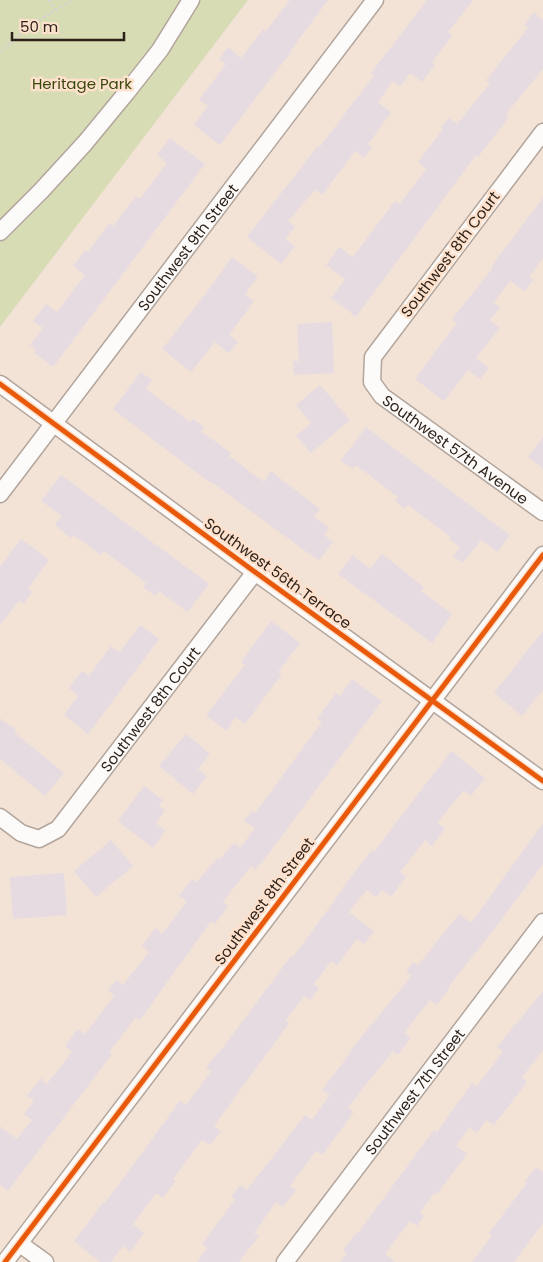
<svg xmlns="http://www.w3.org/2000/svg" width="543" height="1262" font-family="Poppins,sans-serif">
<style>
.green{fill:#d8dcb5}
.building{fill:#e5dbe1}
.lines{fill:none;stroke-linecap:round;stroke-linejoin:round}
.minor-casing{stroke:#b2a59c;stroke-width:19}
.path{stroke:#d6d2ce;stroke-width:2.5;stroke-dasharray:2.5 2.5;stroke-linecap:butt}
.minor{stroke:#fdfbf9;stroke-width:16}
.cycleway-casing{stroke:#fee1cc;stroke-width:8}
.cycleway{stroke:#e8590c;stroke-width:5}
.labels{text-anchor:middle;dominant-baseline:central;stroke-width:5;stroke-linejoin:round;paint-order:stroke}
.park-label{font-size:15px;fill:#38470c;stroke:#fee1cc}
.street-label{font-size:15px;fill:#2d221a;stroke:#fee1cc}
</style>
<rect width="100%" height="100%" fill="#f3e3d7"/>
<path class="green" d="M0,0H248L0,327Z"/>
<path class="building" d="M290,0H328L291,50L292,51L220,145L194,125L208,106L199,100L226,64L219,59L228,47L241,58L263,29L266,31Z
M427,0H473L448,32L452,36L432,62L435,65L422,82L410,73L400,86L393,81L378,102L391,113L368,144L372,147L364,158L355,151L322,195L315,190L288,221L295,227L285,239L295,246L281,264L247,237L318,146L319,148L374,75L371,73Z
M534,12L543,20V69L506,114L509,117L478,157L476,155L356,317L331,298L345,279L326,265L339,247L353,257L395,201L400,204L426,169L418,162L443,129L441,127L449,118L457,124L490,83L486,80L528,28L524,25Z
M170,138L205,164L53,367L34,352L36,350L30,345L43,328L33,321L46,304L57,312L85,275L73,266L85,250L88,252L109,223L113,226L136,196L140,199L167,163L157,155Z
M543,198V258L529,277L533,280L524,291L510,281L494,302L500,308L490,320L500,328L476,358L489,368L480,379L468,370L444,401L415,379L457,323L452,319L493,268L491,267Z
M232,257L258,277L245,294L254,301L229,335L238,342L229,353L215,342L191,372L162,349L207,292Z
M332,322L334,373L294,375L293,361H299L297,324Z
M141,372L152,380L146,389L190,422L193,419L204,427L201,431L231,453L229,456L264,482L271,471L320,509L314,517L330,528L324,535L333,542L319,561L210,481L209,482L113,409Z
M320,385L350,420L311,453L296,436L311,423L296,405Z
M366,427L510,535L498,552L481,540L463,563L453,556L460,547L449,539L451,537L408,505L405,509L395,501L398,497L356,465L353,469L341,460Z
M543,437V469L528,457Z
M61,475L209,584L187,612L159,591L155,596L143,587L146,583L104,551L101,555L73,535L71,538L55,525L62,516L41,501Z
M21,539L49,560L28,589L32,592L24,604L19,601L0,625V567Z
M382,554L424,587L421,591L452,614L432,643L338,574L353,555L370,569Z
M271,621L300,643L278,672L282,674L245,724L236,717L226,731L206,715L245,665L241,662Z
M140,625L159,639L88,734L64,715L78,696L69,688L82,671L89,676L111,646L120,652Z
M543,631V690L522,716L494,693Z
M352,679L382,701L266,857L255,870L251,866L223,902L228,906L215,924L211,921L140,1020L136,1017L109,1052L112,1054L8,1191L0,1185V1126L17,1139L32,1120L24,1114L34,1101L27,1096L41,1078L47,1084L72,1052L65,1046L78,1029L85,1034L114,996L108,990L116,980L123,985L149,952L142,946L155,928L162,934L187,901L179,896L192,879L197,882L218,857L220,859L234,843L240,848L255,828L244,821L252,811L255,813L322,722L317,719L336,693L340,696Z
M0,718L16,730L14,732L64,773L45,796L0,759Z
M186,734L210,754L198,769L207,776L193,794L159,766Z
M451,751L485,778L471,796L464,790L437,823L445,828L432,846L425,840L400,872L406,877L391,897L382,890L376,897L367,890L349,912L374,931L364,944L357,939L337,965L331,961L314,984L319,988L310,1000L304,996L286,1020L289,1023L214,1126L221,1131L210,1145L202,1140L173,1179L176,1181L163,1198L156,1193L133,1224L144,1233L130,1252L123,1246L111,1262H100L74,1241L104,1202L105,1203L180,1101L186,1105L211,1071L206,1068L217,1053L218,1054L291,956L293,957L343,889L342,888L372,850L374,852Z
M144,786L163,800L159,806L165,810L156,823L165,831L153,848L118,821Z
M543,823V864L488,937L449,986L450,987L437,1005L430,1000L404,1033L411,1038L398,1055L393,1051L348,1107L354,1112L322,1155L316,1151L290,1186L296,1190L283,1207L276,1202L254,1233L259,1236L239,1262H197L207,1248L202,1244L235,1199L231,1197L240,1185L247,1190L305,1115L312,1120L330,1095L322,1090L351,1052L350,1051L412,975L406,971L413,962L418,965L459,914L471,923Z
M111,840L133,866L96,897L74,871Z
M64,873L67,915L13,919L10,877Z
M543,991V1050L522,1077L527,1082L494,1125L486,1120L477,1133L469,1127L456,1146L467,1154L436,1195L434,1193L420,1212L424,1216L417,1226L410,1221L385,1254L395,1262H340L347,1253L343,1250L356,1233L357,1234L434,1130L437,1132L472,1083L476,1087L503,1052L497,1047Z
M536,1167L543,1172V1223L514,1262H472L492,1235L489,1233L527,1183L525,1181Z"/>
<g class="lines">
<defs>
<g id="minor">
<path id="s1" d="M543,132L373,357L372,382L382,396L543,512"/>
<path d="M0,232L41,191L85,143L127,92L160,50L191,0"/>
<path d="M0,384L255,572L543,781"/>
<path id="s2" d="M0,494L375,0"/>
<path id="s3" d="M0,817L21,833L39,839L58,829L255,572"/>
<path d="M20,1244L45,1262"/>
<path d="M5,1262L543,555"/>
<path id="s4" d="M285,1262L543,922"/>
</g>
</defs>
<use href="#minor" class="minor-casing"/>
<path class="path" d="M49,0L56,10
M0,52L30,26L72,0"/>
<use href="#minor" class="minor"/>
<defs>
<path id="cycleway" d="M0,384L255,572L543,781
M5,1262L543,555"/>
</defs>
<use href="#cycleway" class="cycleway-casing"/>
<use href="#cycleway" class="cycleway"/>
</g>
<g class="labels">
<g class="park-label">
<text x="82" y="83">Heritage Park</text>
</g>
<g class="street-label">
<text stroke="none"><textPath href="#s2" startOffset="310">Southwest 9th Street</textPath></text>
<text transform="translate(450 254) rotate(-53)">Southwest 8th Court</text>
<text stroke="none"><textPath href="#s1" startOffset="415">Southwest 57th Avenue</textPath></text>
<text transform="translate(278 573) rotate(36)">Southwest 56th Terrace</text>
<text stroke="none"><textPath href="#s3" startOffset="218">Southwest 8th Court</textPath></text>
<text transform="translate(264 901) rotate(-53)">Southwest 8th Street</text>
<text stroke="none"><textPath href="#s4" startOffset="214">Southwest 7th Street</textPath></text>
</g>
</g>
<path d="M12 32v8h112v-8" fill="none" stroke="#2d221a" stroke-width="2.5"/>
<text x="20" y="32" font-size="15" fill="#2d221a" stroke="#fee1cc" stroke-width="4" paint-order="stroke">50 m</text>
</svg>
